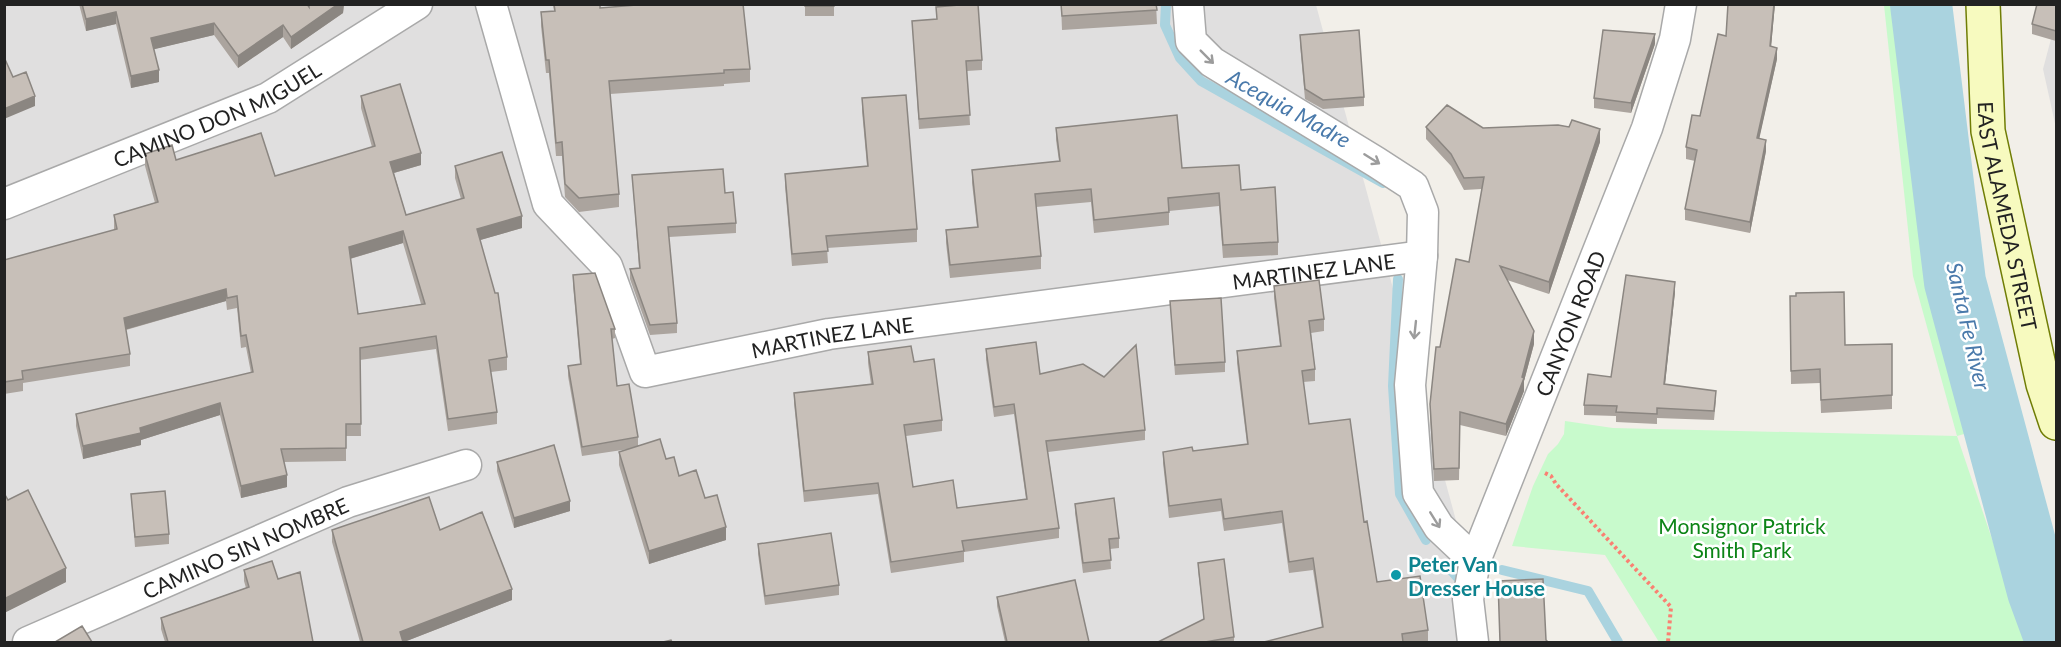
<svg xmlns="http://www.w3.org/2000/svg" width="2061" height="647" font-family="Lato,sans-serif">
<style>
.residential{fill:#e0dfdf}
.park{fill:#c8facc}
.pier{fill:#fff}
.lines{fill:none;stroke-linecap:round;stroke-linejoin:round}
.stream{stroke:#aad3df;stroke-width:10}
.river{stroke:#aad3df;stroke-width:62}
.street-casing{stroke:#a9a9a9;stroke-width:33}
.secondary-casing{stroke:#707d05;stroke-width:36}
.path{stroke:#fa8072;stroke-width:4;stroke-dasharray:3 3;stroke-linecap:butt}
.street{stroke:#fff;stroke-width:30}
.secondary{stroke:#f7fabf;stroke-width:33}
.wall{fill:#aba49e;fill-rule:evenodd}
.shaded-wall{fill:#8b8681}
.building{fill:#c7bfb8;stroke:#8b8681;stroke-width:1.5;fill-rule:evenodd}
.oneway{stroke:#9c9c9c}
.culture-dot{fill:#0f9aa8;stroke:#fff;stroke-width:2}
.labels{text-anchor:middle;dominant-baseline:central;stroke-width:5;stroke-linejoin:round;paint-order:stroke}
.street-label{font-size:21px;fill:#222;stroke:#fff}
.park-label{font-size:21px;fill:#0c8416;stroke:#fff}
.culture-label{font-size:21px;font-weight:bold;fill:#0d838f;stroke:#fff;text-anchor:start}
.water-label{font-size:22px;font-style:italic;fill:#4a7aab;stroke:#fff}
</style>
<rect width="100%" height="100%" fill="#f2efe9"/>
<path class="residential" d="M4,5H1316L1489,642H5Z
M2056,20V128L2043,69Z"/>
<path class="park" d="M1884,5H1946L1958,197L2003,423L1957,436L2027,642H1659L1605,555L1512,546L1533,486L1548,454L1558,444L1564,434L1565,421L1613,428L1957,436L1913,276Z"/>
<path class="pier" d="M1990,301L1994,323L1948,334L1944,313Z"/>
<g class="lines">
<path class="stream" d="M1166,4L1165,25L1180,58L1201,81L1383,183
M1398,279L1393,386L1400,494L1426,540
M1450,569L1459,579
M1502,570L1588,591L1618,642"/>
<path class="river" d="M1921,4L1955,282L2038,591L2056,640"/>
<defs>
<g id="street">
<path id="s1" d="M491,4L548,204L607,266L645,372L829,334L1422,256"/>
<path d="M1188,4L1191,41L1212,62L1376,162L1413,186L1423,212L1422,256L1410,385L1418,493L1439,527L1475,561"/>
<path id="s2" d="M4,204L268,98L417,4"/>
<path id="s3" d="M28,642L348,502L466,465"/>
<path id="s4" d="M1473,642L1468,599L1475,561L1647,128L1675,39L1681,4"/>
</g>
<g id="secondary">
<path id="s5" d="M1983,4L1988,131L2043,384L2056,423"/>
</g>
</defs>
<use href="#street" class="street-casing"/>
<use href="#secondary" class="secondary-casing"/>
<path class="path" d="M1545,473L1551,476L1556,484L1671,607L1668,642"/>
<use href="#street" class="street"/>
<use href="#secondary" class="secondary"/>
</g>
<path class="wall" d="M79,4H307L309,7V4H344L343,13L291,49L283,37L238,68L214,35L154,49L159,82L131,88L116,24L86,31Z
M553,4H600V8L750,69V82L724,84V86L610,94L619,194V207L579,212L565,197L562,156H556L549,73H546L541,26V12L554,11Z
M805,4H834V16H805Z
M1061,4H1156L1157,24L1062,30Z
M1728,4H1775L1771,47L1777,59L1759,138L1766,151L1750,233L1685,220V209L1695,161L1686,159V147L1700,116L1726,36Z
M2056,4V41L2032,34V24Z
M936,7L982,60V70L967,71L970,125L919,129L912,21L937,19Z
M1300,35L1364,97V106L1323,109L1305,99L1300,44Z
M1655,44L1631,113L1594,108V98Z
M361,96L421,165L394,173L406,215L461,199L455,178V166L522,228L480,240L507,357V370L491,372L497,412V424L448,431L436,349L360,360L361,436H346V461L284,462L287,487L241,498L220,415L141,440V445L83,459L76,426V414L251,373L246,347L241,348L237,308L227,310L226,301L126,330L130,354V366L23,383V391L4,394V260L114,230V215L155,203L145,166V154L176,160L275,176L372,147L361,108ZM403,243L421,304L358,314L350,259Z
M862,98L917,229V242L827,248L828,263L792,266L785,186V174L867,166L862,111Z
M1426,127L1483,128L1600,142L1549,294L1507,280L1534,344L1524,381V391L1506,436L1460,425L1459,480L1434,481L1430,416V404L1440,347L1469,262L1482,189L1464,190L1451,166L1426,139Z
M1056,128L1182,168L1241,190L1278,242V255L1223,258L1219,206L1169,211V225L1094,233L1091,202L1036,207L1041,256V269L950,278L946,243V230L977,227L972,183V170L1059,161L1056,140Z
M632,175L725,193L736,223V233L669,237L677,323V333L650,335L630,279V269L639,268Z
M573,275L615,329V338L612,339L617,386L638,437V446L666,459L679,476L705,498L726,540L649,564L619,465V452L629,449L582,456L568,376V366L580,364L573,285Z
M1274,286L1324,319V331L1311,333L1315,369V381L1303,382L1309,424L1364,522L1377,582L1428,630V642H1264L1322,628L1313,570L1289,573L1282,523L1224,531L1221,511L1169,518L1163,463V452L1193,451L1247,444L1237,363V351L1280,346L1274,298Z
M1675,292L1665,384L1716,400L1714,420L1657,418V424L1616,422V416L1584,415V405L1611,377Z
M1790,296L1845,345L1892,344V409L1821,413L1820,383L1791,384Z
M1170,301L1225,362V372L1175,375Z
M986,349L1040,374L1145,430V440L1048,452L1059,528V538L964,552V562L891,573L878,494L804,502L794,403V393L871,384L868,363V352L914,362L942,420V431L906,436L913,487L957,508L1026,499L1014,414L994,417L986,360Z
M497,462L570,511L514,528L497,471Z
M4,493L8,500L66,582L6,612L4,609Z
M131,494L169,534V544L135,547Z
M1075,504L1119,538V548L1110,549L1111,569L1083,573L1075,513Z
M332,530H440L512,600L404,642H360L332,542Z
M758,544L839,585V595L765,605L758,554Z
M1198,563L1234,637V642H1158L1204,620L1198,570Z
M244,570L278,579L313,642H165L161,629V618L246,588L244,581Z
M997,597L1089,642H1005L997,606Z"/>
<path class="shaded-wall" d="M338,4H344L343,13L291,49V37Z
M1774,4H1775L1770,58V46Z
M116,12V24L86,31V19Z
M214,23V35L151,50V38Z
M283,25V37L238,68V56Z
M1655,34V44L1631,113V103Z
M1777,48V59L1757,149V138Z
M159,70V82L131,88V76Z
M35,96V106L4,119V109Z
M1600,129V142L1549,294V282Z
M1766,140V151L1750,233V222Z
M421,153V165L390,174V162Z
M522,216V228L477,241V229Z
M403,231V243L349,259V247Z
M1675,282V292L1664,394V384Z
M226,289V301L124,330V318Z
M1534,331V344L1524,381V391L1506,436V424L1522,377Z
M220,403V415L141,440V445L83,459V446Z
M287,475V487L241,498V486Z
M570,501V511L514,528V518Z
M726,527V540L649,564V551Z
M66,568V582L6,612V598Z
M512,589V600L404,642H400V632Z"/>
<path class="building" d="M82,4H307L309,7V4H338L291,37L283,25L238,56L214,23L151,38L159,70L131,76L116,12L86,19Z
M554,4H600V8L649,4H743L750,69L724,70V73L609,81L619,194L579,198L565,184L562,142L556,143L549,60H546L541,12L555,11Z
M805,4H834V6H805Z
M971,4H978L982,60L966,61L970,115L919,119L912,21L937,19L936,7Z
M1061,4H1156L1157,10L1062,16Z
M1728,4H1774L1770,46L1777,48L1757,138L1766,140L1750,222L1685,209L1697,150L1686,147L1692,115L1700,116L1718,34L1726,36Z
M2037,4H2056V31L2032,24Z
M1359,30L1364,97L1323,100L1305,89L1300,35Z
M1603,30L1655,34L1631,103L1594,98Z
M4,57L13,77L26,72L35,96L4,109Z
M400,84L421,153L390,162L406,215L464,198L455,166L502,152L522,216L477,229L495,293H498L507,357L489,360L497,412L448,419L436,336L360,348L361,424H346V448L281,449L287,475L241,486L220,403L140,428L141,433L83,446L76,414L253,372L246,335L241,336L237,296L227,298L226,289L124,318L130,354L22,371L23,379L4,382V260L117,229L114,215L158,202L145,154L172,145L176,160L261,133L275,176L375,146L361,96ZM403,231L425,304L358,314L349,247Z
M906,95L917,229L826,236L828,251L792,254L785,174L868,166L862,98Z
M1447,105L1483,128L1558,125L1569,127L1572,120L1600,129L1549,282L1500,266L1534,331L1522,377L1524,378L1506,424L1460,412L1459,468L1434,469L1430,404L1436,347H1440L1456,259L1469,262L1484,177L1464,178L1451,154L1426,127Z
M1177,115L1182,168L1239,165L1241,190L1275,187L1278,242L1223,245L1219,193L1168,198L1169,212L1094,220L1091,189L1035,194L1041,256L950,265L946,230L978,227L972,170L1060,161L1056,128Z
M723,169L725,193L733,192L736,223L668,227L677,323L650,325L630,269L640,268L632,175Z
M595,273L615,329H611L617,386L629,384L638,437L582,447L568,366L581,364L573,275Z
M1626,275L1675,282L1664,384L1716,391L1714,411L1657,408V414L1616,412L1617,406L1584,405L1588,374L1611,377Z
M1319,280L1324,319L1309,321L1315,369L1302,371L1309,424L1350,419L1364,522L1367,521L1377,582L1420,576L1428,630L1402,634L1403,642H1264L1323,627L1313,558L1289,562L1282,511L1224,519L1221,499L1169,506L1163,452L1192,447L1193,451L1248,444L1237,351L1281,346L1274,286Z
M1844,292L1845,345L1892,344V395L1821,400L1820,369L1791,371L1790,296H1796V293Z
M1221,298L1225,362L1175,365L1170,301Z
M1036,342L1040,374L1083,364L1104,377L1136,345L1145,430L1046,441L1059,528L962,541L964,551L891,562L878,483L804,491L794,393L873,384L868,352L911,346L914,362L934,359L942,420L904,425L913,487L953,480L957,508L1027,499L1014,404L994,407L986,349Z
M660,439L666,459L674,457L679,476L696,470L705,498L717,495L726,527L649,551L619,452Z
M554,445L570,501L514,518L497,462Z
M28,490L66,568L6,598L4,596V493L8,500Z
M165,491L169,534L135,537L131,494Z
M429,497L440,530L482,512L512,589L400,632L403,642H363L332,530Z
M1114,498L1119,538L1109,539L1111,560L1083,563L1075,504Z
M831,533L839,585L765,596L758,544Z
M1224,559L1234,637L1205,642H1158L1204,619L1198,563Z
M272,561L278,579L300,572L313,642H168L161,618L249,587L244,570Z
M1543,579L1546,640L1548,642H1500L1498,581Z
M1075,580L1089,642H1007L997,597Z
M82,626L92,642H55Z
M671,640L672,642H663Z"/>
<defs><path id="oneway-shaft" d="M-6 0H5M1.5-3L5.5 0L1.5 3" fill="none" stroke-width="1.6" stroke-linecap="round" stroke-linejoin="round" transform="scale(1.5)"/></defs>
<g class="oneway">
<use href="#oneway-shaft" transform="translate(1207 57) rotate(45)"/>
<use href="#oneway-shaft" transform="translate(1372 159) rotate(32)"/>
<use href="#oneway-shaft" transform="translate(1415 330) rotate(96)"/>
<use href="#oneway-shaft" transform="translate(1435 520) rotate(58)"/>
</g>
<circle class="culture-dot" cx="1396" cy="575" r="6"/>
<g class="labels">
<g class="street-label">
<text stroke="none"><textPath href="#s2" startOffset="231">CAMINO DON MIGUEL</textPath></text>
<text stroke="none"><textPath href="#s5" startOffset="214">EAST ALAMEDA STREET</textPath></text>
<text stroke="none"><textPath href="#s1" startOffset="1083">MARTINEZ LANE</textPath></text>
<text stroke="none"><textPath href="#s4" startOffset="338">CANYON ROAD</textPath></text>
<text stroke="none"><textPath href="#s1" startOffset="597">MARTINEZ LANE</textPath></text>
<text stroke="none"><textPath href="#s3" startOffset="237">CAMINO SIN NOMBRE</textPath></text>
</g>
<g class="park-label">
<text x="1742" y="525">Monsignor Patrick<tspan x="1742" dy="24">Smith Park</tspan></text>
</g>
<g class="culture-label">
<text x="1408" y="563">Peter Van<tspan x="1408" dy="24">Dresser House</tspan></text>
</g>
<g class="water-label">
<text transform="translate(1289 108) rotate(29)">Acequia Madre</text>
<text transform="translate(1969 326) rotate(77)">Santa Fe River</text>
</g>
</g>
<rect width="2061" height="647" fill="none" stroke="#222222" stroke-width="12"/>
</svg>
